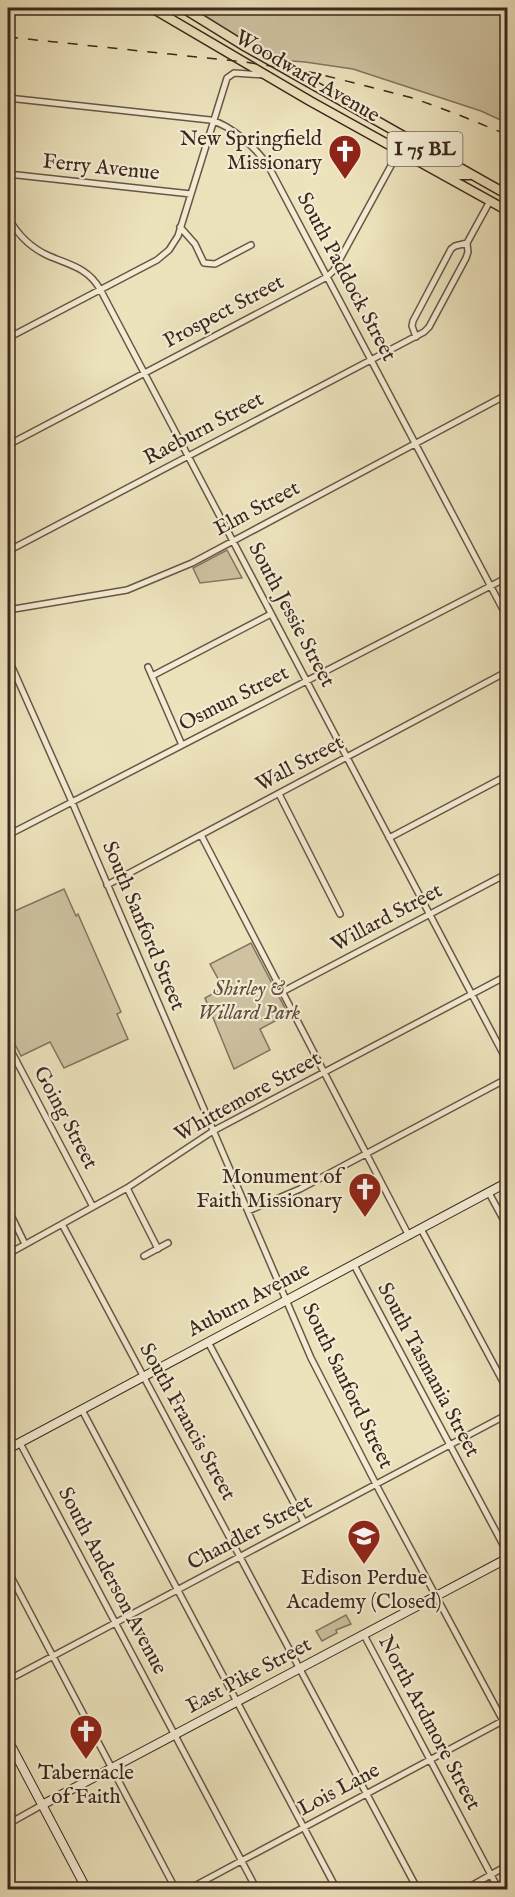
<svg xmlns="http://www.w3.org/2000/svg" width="515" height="1897" font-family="'IM FELL English',serif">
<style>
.green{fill:#cec2a1;stroke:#857460;stroke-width:1.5}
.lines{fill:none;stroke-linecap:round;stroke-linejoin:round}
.street-casing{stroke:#685646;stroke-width:8}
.secondary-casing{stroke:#3c271e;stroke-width:10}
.primary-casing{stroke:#3c271e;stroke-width:11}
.street{stroke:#f3ecd3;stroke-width:5}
.secondary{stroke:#f3ecd3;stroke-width:8}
.primary{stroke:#ece2bc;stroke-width:8}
.rail{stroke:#3c271e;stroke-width:1.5;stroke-dasharray:10 10;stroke-linecap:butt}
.labels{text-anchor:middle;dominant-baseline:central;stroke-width:4.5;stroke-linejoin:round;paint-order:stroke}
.shield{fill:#f3ecd3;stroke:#736254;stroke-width:1.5}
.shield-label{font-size:20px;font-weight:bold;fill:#3c271e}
.street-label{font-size:21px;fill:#3c271e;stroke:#f3ecd3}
.poi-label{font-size:21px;fill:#3c271e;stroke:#f3ecd3;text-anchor:end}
.park-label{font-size:21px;font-style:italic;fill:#604e3f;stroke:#f3ecd3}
</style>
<rect width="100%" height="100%" fill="#ece2bc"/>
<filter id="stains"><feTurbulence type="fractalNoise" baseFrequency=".00333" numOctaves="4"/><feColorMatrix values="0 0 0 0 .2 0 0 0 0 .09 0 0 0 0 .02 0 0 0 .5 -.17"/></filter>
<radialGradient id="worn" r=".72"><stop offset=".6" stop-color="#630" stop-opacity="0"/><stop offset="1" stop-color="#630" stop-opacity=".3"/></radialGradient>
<path class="green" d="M189,8H507V123L481,111L353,69L305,62L278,60Z
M227,550L242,578L200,583L193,568Z
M64,889L76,916L78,914L121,1012L117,1014L128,1039L64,1068L50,1042L21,1056L8,1031V914Z
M251,943L288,1014L260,1029L270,1050L234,1069L205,998L223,988L210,964Z
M346,1615L351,1624L336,1630L337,1633L322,1641L316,1631Z"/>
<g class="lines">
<defs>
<path id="street" d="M8,98L210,120C231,125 259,150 270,169L508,619
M8,174L191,194
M8,217C17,234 31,248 49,256C70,265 88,268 100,289L508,1063
M180,227L195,244L204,263L215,264L251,245
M504,306L508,307
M416,337L412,326L413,321L451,249L455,246L467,243
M8,338L157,260L169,250L178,236L227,78L234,73L265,75
M8,445L327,277L334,270L399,151
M8,551L424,332L429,327L466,258L468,252L467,243L490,201
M8,610L127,590L192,563L508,394
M8,658L72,802L311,1358L380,1492L508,1730
M148,667L182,745
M152,676L271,614
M279,794L340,914
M8,835L508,577
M201,835L409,1236
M389,838L508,775
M107,885L508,671
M282,992L508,873
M8,1045L93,1207
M127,1188L158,1249
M489,1193L508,1228
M8,1209L25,1244
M248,1211L300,1189L508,1078
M62,1224L418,1890
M421,1229L508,1391
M8,1254L127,1188L213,1131L508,975
M144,1256L168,1243
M354,1265L508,1554
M208,1342L304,1522
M82,1410L337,1890
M20,1443L257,1890
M8,1571L176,1890
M364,1635L499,1890
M8,1680L508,1414
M8,1760L16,1756
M8,1824L42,1805
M187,1890L508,1718
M464,1890L508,1865"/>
<path id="secondary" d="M8,1449L508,1182
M8,1740L87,1890
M42,1805L508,1558"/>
<path id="primary" d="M152,8L310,101L508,211
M183,8L246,47L508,195
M399,151L397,146L401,143L459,175H469"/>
</defs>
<use href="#street" class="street-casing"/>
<use href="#secondary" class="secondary-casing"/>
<use href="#primary" class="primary-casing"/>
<use href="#street" class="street"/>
<use href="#secondary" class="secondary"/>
<use href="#primary" class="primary"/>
<path class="rail" d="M8,37L245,62L315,73L413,98L459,115L508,135"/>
</g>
<defs>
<symbol id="church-pin" viewBox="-11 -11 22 30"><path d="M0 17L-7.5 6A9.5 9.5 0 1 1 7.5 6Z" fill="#8f2418" stroke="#f3ecd3"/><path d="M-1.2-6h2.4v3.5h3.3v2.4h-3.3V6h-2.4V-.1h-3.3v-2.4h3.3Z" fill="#fff"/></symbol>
<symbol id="school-pin" viewBox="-11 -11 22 30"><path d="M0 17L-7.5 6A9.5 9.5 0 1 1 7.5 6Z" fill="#8f2418" stroke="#f3ecd3"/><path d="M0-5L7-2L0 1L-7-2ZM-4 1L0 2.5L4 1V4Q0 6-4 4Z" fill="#fff"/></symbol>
</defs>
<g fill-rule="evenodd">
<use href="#church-pin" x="326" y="132" width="38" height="52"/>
<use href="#church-pin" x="346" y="1170" width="38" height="52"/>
<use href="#school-pin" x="345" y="1517" width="38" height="52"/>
<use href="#church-pin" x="67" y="1712" width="38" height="52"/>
</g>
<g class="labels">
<rect class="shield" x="387.5" y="132" width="75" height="34" rx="4.5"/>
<g class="shield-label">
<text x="425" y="149">I 75 BL</text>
</g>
<g class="street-label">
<text transform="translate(307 77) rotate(30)">Woodward Avenue</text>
<text transform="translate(101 168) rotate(6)">Ferry Avenue</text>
<text transform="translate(346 277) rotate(62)">South Paddock Street</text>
<text transform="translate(224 312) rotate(-28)">Prospect Street</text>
<text transform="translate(204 429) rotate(-28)">Raeburn Street</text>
<text transform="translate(257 509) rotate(-28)">Elm Street</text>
<text transform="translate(291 615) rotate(62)">South Jessie Street</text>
<text transform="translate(234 699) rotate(-27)">Osmun Street</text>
<text transform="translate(300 764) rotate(-28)">Wall Street</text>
<text transform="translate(387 918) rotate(-28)">Willard Street</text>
<text transform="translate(143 926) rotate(67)">South Sanford Street</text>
<text transform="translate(248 1097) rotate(-29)">Whittemore Street</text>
<text transform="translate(65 1118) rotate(62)">Going Street</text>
<text transform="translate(249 1300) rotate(-28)">Auburn Avenue</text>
<text transform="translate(428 1370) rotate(62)">South Tasmania Street</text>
<text transform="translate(347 1386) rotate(64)">South Sanford Street</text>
<text transform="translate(187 1422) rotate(61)">South Francis Street</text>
<text transform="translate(250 1533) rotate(-28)">Chandler Street</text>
<text transform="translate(112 1581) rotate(62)">South Anderson Avenue</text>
<text transform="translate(249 1676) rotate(-28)">East Pike Street</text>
<text transform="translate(429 1723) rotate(62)">North Ardmore Street</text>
<text transform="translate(339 1790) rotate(-28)">Lois Lane</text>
</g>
<g class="poi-label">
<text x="322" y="139">New Springfield<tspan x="322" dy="24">Missionary</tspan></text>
<text x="342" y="1177">Monument of<tspan x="342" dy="24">Faith Missionary</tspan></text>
<text x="364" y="1578" text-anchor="middle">Edison Perdue<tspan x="364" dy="24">Academy (Closed)</tspan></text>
<text x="86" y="1773" text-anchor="middle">Tabernacle<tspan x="86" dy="24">of Faith</tspan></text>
</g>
<g class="park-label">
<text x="249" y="989">Shirley &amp;<tspan x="249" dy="24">Willard Park</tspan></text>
</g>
</g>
<rect width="515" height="1897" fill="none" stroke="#ece2bc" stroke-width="30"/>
<rect x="9" y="9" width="497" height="1879" fill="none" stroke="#3c271e" stroke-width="3"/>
<rect x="15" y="15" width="485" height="1867" fill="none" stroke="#3c271e" stroke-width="1.5"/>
<rect width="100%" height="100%" filter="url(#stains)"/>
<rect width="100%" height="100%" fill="url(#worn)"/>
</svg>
